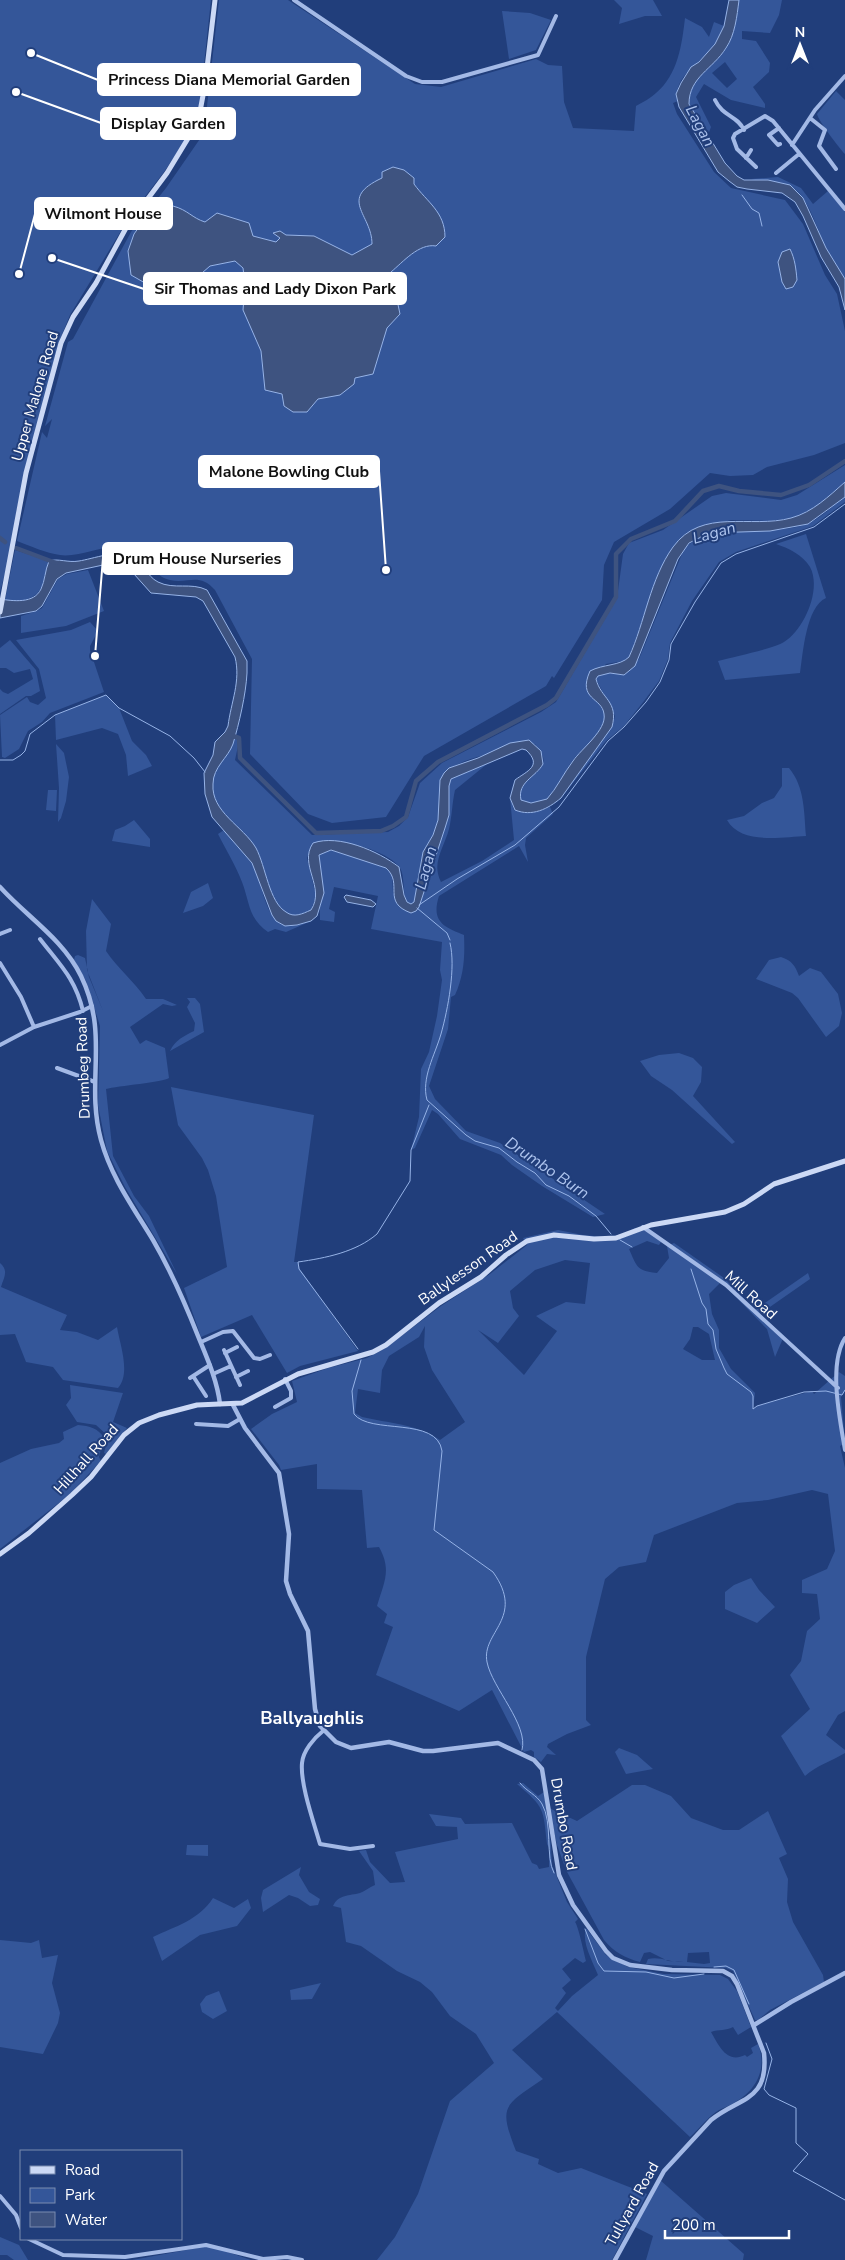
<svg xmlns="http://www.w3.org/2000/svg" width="845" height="2260" font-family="'Nunito Sans',sans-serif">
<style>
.green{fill:#345699;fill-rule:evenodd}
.water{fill:#3e5380;stroke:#96b3e7}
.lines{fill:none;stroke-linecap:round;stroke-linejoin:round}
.stream{stroke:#96b3e7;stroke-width:1}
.canal{stroke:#3e5380;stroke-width:4.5}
.minor{stroke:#a3b9e6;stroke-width:4}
.tertiary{stroke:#a3b9e6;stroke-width:4.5}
.secondary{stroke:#ccd9f5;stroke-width:5}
.labels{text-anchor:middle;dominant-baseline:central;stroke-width:4;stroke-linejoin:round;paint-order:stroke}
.street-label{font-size:15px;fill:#fff;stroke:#213e7b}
.water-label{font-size:16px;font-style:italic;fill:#aec4ee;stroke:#213e7b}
.quarter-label{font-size:18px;font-weight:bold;fill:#fff;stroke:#213e7b}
.leader{fill:none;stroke:#fff;stroke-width:2}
.callout-dot{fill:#fff;stroke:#213e7b;stroke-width:2}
.callout{fill:#fff;stroke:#fff;stroke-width:2}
.callout-label{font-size:16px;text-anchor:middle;font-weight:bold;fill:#111}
</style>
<rect width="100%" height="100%" fill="#213e7b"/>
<path class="green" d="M0,0H211L199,110L190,133L164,172L130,216L70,315L59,342L17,508L11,551L0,592Z
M219,0H288L415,84L441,87L536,59L548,65L562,66L564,102L573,128L634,131L636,106C643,102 651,98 656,93C678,75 682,44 685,18L702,27L709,37L714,22L724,26C721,32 719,39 715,44C703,63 672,75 678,101L673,103L677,114L714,172L731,188L785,200L803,224L825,275L837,294L845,331V443L814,455L767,467L753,475L730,476L710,473L670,509L614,542L604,565L602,600L554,678L552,676L546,686L424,756L386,817L332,823L308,814L250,754L252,659L215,590C199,572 189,584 170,580C151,576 146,552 129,547C109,542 80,558 60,555C46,553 30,546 17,541L42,432L47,438L52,419L45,426L68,342L73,339L131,232L166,188L204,133Z
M614,0H653L662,16H645L619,24L622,8Z
M739,0H782L779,15L770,33L742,31V39L756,41L770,63L769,72L753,87L765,104V108L731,100L704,84L696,97L711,127L708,135C702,126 690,112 689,101C687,78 714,66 726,49C735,35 737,16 739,0ZM725,62L737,79L727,88L712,73Z
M502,11L530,13L551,20L536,50L509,59Z
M836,91L845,100V154C839,148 818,120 817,114Z
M778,177L801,188L813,204L828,191L845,211V279C838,269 831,258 825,246C817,229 807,192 788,185C776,180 762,182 751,179Z
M845,465V482L816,507L792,518L769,521L731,520L686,533L673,547L661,570L629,657L624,661L606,664L586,687C590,696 605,708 605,716C605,732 582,749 573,760C564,773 557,787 547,799L531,803L521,800C516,778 548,773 543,757C542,753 537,748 535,744C513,748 459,758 444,773L438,820L433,835L423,852L414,902L411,904L407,902C402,892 405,876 400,868C387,849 333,836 313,844L307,858L316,896L311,910C302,914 294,918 285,912C268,901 267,866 255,847C242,826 213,813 212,786C212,767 230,754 234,737L237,739L238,746L235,760L312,835L388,832L399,826L408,817L420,783L442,763L541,712L556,702L617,598L623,554L629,543L663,530L712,496L726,493L781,500L797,495Z
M845,497V502L813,526L736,552L719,562L692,601L670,643L668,659L659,681L644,701L624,726L606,741L561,798L612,727L615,716L596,679L598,676L610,673L624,675L639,659L684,549C711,520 769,538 807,524C820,519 833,505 845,497Z
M806,534L826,598C806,607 803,653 800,673L725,680L718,661C733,657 773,649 784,642C804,630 822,589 810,567C803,555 788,548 776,544Z
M15,550L49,561C42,579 46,594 25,600C18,602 12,602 5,600Z
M88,570L104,611L66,626L21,633V616L37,611L42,608L58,579L67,574Z
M90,622L98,631L90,646V650L104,692L50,713L42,722L28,731L19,749L5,758L2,757L0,715L27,697L30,702L38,705L46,698L39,669L16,640L71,630Z
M10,640L36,670L40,691L31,696H26L0,714V689L3,692L8,694L33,679L30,669L14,673L6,668H0V648Z
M106,695L119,708L132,741L146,755L152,766L128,776L126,755L118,734L102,728L56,740L55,715Z
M56,744L64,753L69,777L66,801L61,818L58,822L59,788Z
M487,764L455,790C452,803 452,817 449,829C444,848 431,863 441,882L482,861L514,840L510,798L514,810L536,812L550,807L553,814L526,838L525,845L528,862L519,846L439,896C431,921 443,927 464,935C465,957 464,975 455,995L451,997L448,1029L429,1086L435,1099L466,1131L500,1143L605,1214L593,1217L542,1186L512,1165L501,1155L460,1139L438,1114L432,1110L415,1148L411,1150L419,1117L421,1069L429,1052L437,1016L442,980L440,970L442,942L371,929L378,896L334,887L329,909L335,912L334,922L320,920L319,855L331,850L386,868L392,873L393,893L404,910C411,913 414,913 419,907L449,815V786L451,779L458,775Z
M782,768H789C805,787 804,813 806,836C782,837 741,845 727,820L744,816L762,803L774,798L782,786Z
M48,790H57L56,811L46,810Z
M134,820L150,839V847L112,841L115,830L125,826Z
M224,830C233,840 244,850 251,862C261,878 264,911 278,922C287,930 300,925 311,921L286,932L275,929L268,932C248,918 250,903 242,882C236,866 226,850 218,834Z
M208,883L213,898L203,906L183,913L191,892Z
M92,899L111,924L106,951C118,969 134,981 146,999H163L177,1005L172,1006L163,1004L130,1027L140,1044L146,1040L165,1048L169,1078C164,1082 117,1086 106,1089L113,1156L134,1196L149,1216L177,1274L125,1187L107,1151L98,1105L100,1026L86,981L74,960L75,956L78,955L85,958L89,977L103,1011L87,970L86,931Z
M781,957C792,961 795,965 799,976L810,968L821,972L838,994L842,1013L839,1026L826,1037L798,998L792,993L756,979L769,960Z
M187,998H195L200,1004L204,1032L170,1051C175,1040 184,1036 194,1031L195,1023L187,1007L190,1002Z
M679,1053L693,1058L702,1067L701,1082L693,1096L735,1142L732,1144L672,1090L651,1076L640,1061L659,1055Z
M171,1087L314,1115L294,1262H298L300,1269L358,1351L300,1366L287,1373L252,1315L201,1337L184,1288L227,1267L216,1196L208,1170L202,1158L178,1125Z
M635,1228L644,1230L661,1242L659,1245L647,1241L629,1249C637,1267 637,1271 657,1273L669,1258L667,1246L674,1243L724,1278L755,1310L808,1273L810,1279L760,1314L784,1336L775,1357L767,1329L726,1287L720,1283L709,1294L712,1314L719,1330V1348L731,1369L755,1393L753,1409L757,1406L812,1391L814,1394L839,1372L845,1376V1391L841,1397L845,1443L840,1446L845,1468V1711L838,1715L826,1735L845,1750V1753C832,1761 817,1765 805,1776L781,1736L810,1709L790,1675L801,1661L807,1631L820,1619L817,1594L802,1593V1580L827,1569L835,1551L828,1494L812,1490L768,1500L737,1503L654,1535L646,1562L619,1567L605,1579L586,1657V1720L591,1725L567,1734L548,1744L547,1747L556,1755L547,1754L541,1762L534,1757V1752L531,1750L524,1752L492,1690L459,1711L376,1675L393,1627L384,1623L387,1614L377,1606C384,1582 392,1570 379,1547L367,1548L362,1490L317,1489V1464L281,1470L279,1465L251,1429L272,1414L297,1402L292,1381L328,1368L367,1358L384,1349L441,1306L490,1274L527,1245L523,1238L558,1230L583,1235L605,1237L624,1234ZM565,1260L590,1263L585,1304L566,1302L536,1316L557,1331L524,1375L478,1330L498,1343L519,1316L513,1308L510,1291L535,1270ZM425,1326L424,1347L432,1370L465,1422L440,1440C417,1424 388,1423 362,1417L355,1413L358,1389L380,1393L382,1370L389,1356L419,1337ZM693,1327H698L709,1334L715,1360H702L683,1349L690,1339Z
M0,1263C9,1271 4,1277 1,1287L67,1315L60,1330L77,1332L98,1340L117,1327C120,1345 131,1373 118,1388L63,1380L53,1367L26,1362L15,1334L0,1335Z
M70,1385L123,1393L113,1422L127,1428L106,1454L104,1453L108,1436L96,1425L77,1422L66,1405L71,1398Z
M78,1425C90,1426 98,1428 104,1438L99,1457L101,1461L69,1495L0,1549V1463L31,1449L59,1443L64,1439L63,1432Z
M751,1578L759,1590L775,1607L757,1623L725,1609V1592L734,1585Z
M619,1748L637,1755L653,1769L626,1774L615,1752Z
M523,1783L538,1796L544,1792L551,1846L552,1865L567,1902L578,1919L575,1922C578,1925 584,1953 586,1961L583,1963L575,1958L562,1969L571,1980L562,1988L566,1993L555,2008L558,2011L572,1996L598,1975C593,1962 581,1942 586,1928L606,1955L628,1967L664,1974L720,1975L728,1979L737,1991L751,2027L738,2035L733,2027C726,2031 719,2029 711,2032C719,2046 727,2064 745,2055L747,2057L753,2053L751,2048L758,2044C768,2069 756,2091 734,2103C728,2107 721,2108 716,2112C706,2119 699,2129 690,2137L557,2012L512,2050L543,2079C504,2106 498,2105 516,2151L539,2159L538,2164L558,2173L581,2168L647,2194L612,2260H377L395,2237L418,2194L450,2101L494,2063L476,2034L450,2016L432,1992L420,1982L397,1971L361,1946L346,1942L341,1908L333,1906C339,1894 349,1896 360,1893C365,1891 370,1887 375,1885L373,1871L359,1851L366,1850L370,1862L390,1883L405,1882L395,1852L458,1839L457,1827L436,1826L429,1814L461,1818L465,1824L512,1823L532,1863L537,1865L539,1869L549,1867V1848L547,1844C543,1808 545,1808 517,1784Z
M632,1785H645L671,1796L691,1818L723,1830H739L768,1811L787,1854L779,1858L788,1879L787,1902L793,1922L823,1975L824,1982L770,2010L758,2020H755L733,1971L726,1968L646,1964L648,1959C660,1956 672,1963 684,1962L668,1961L650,1952L644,1953L640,1962C625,1958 614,1952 604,1940L566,1870L557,1845L549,1808L577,1821ZM709,1952L710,1963L704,1964L687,1962L688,1953Z
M187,1845H208V1856L186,1855Z
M301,1867L299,1875L309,1892L320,1899L318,1905L310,1906L298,1898L289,1895L263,1912L261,1898L263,1890Z
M213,1898L234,1908L248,1899L251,1908L237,1926L200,1935L162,1961L153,1937C176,1926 199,1920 213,1898Z
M0,1940L31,1943L39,1940L42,1958L58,1955L52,1983L60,2013L58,2023L43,2054L0,2047Z
M321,1983L312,1999L291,2000L290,1990Z
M219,1991L227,2011L213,2019L202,2012L200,2004L206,1996Z
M660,2180L744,2254L743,2260H646L653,2236L635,2227Z
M0,2237L19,2245L28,2260H14L7,2255H0Z
M203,2247H213L251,2260H132Z"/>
<path class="water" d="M729,0H739C737,16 735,35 726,48C713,69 689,77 689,104L725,163L737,176L744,180H768L790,185L803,198L826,248L845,279V310L839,287L821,257L803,216L795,202L782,193L747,189L737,187L729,181L718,172L679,107L676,94L681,83L691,67L699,62L715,44L724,26Z
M393,167L404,170L414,178V184C427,202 445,212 445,237L436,246C419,243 403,262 391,272L400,314L387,328L373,374L355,378L354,384L340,395L318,399L307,412H293L284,406L282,394L265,390L261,351L243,310L245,285L243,268L235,261L210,266L187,286L159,291L131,275L128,251L134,234L144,220L173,206C188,210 192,218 205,222L217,213L249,223L253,236L276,242L280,238L273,233L280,231L286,235L314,236L352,255L372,244C372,214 337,199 382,178V172Z
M790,249C795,259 796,269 797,280L793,287L786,289L782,282L778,262L782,252Z
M845,482V497L808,524L770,531L709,533L689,543L678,559L635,666L624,675L610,673L598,676L596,679C601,699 619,701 612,727L561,798C548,809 532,817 515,810L510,798L515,780C527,771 543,766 526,750L522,749L451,779L449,786V815L445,828L419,907L416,911L411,913C381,902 404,884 386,868L331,850L319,855L324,893L317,916L311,921L297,925L285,926L276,921L272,915L252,863L212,817L205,794L204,773L213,755L215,742L225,732L228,726C231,702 241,681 235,657L203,601L196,597L151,593L125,564L117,562L66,573L57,579L42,606L36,611L0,618V599C13,601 34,604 41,589C45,581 45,570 49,561C58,558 68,563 79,561C92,559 120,549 132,555C143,561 146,576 158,582C174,590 191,582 207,590L247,661V673C246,694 239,724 233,744C228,758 213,767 213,784C211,812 243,826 256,848C266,867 269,902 286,912C294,918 302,914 311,910C326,887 298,865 313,843C339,834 378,851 399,867L404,895L407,902L411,904L414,902L423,852L433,835L438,820L440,780L444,773L449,768L478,758L510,743L529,740L541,751L543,764C536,777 517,782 521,800L531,803L547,799C557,788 563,774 573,761C581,749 607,730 604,714C602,697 577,700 590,671C603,664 620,666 629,657C645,622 650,579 673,547C702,507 751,529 791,518C813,512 829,496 845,482Z
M346,895L371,900L376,904L373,907L347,902L344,897Z"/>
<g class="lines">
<path class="stream" d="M742,195L752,209L759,213L762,226
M0,760H13L21,755L25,751L30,734L55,715L106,695L119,708L170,736L194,758L205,772
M419,905L457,879L515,845L559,807L608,741L624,727L646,702L660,682L669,660L671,644L695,602L721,563L736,554L814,527L845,504
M417,908L447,933L450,940
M450,943C456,967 448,1009 441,1034C435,1055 421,1078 427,1100L466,1135L475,1141L499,1148L517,1162L535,1173L546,1185L569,1196L596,1216L611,1234
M620,1240L632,1247
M691,1269L702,1303L706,1309L708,1324L713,1330L716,1349L724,1368L727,1374L751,1392L753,1396V1409L757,1406L804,1392L826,1391L842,1395L845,1390
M358,1349L299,1269L298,1262C326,1258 356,1252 377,1234L410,1181L411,1150L429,1105
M361,1360L352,1391L354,1414C370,1435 437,1416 442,1451L434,1530L493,1572C526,1618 481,1632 487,1662C492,1688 529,1725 522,1750
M520,1783C526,1791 537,1795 542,1804C553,1823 545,1857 554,1873
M585,1929L598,1963L604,1971L646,1972L674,1978L704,1974
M714,1967L726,1966L734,1970L749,2004
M766,2043L772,2059L764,2089L769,2095L796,2108V2143L808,2154L793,2171L845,2200"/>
<path class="canal" d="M0,538L5,542
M16,548L56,563
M230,735L239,738L240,758L316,833L381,831L393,826L406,817L416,781L438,762L547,705L556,698L616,597V554L631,539L675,521L703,491L719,486L739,491L781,495L809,485L845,461"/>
<path class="minor" d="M294,0L406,76L422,82H442L538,55L556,16
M715,100C723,117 737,115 744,130
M810,118L825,130L819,146L836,169
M779,128L769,135L778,145L780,144
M792,145L815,110L845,76
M746,158L751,150
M756,167L737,149L733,138L735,134L765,116L773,121L845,209
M776,173L799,154L800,155
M0,934L10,930
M40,939C60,965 75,978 83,1011
M0,963L21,997L34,1027
M0,1045L34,1027L80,1012L92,1006
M57,1068L95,1082
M643,1227L726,1285L838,1388
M845,1338C828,1364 840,1420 845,1450
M201,1342L223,1332L233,1331L254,1358L260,1359L270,1355
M224,1350L240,1385
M225,1353L237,1347
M213,1374L231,1366
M193,1376L206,1396
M236,1377L248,1371
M190,1378L210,1365
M275,1407L291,1398V1391L285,1379
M196,1424L228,1426L240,1419
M323,1731C314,1738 303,1751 302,1763C300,1784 314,1823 320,1844L350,1849L373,1846
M0,2196L16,2215L21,2228
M29,2239L63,2255L125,2257L206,2245L263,2259L287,2257L302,2260"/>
<path class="tertiary" d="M0,887C27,917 63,939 81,976C110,1036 85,1081 101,1140C111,1177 133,1207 153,1240C171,1271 185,1303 198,1336C207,1358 217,1380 220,1404
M233,1405L245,1428L279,1473L289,1534L286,1581L290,1594L308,1631L315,1709L320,1726L336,1742L351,1748L389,1742L423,1751H433L498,1743L534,1760L542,1769L559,1875L573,1905L606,1951L613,1958L630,1965L672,1970L723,1971L732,1976L737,1984L764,2053C769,2102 739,2097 711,2120L664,2171L615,2260
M754,2025L791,2002L845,1973"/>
<path class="secondary" d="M0,612L26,473L61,343L73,317L96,283L126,228L167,173L198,122L205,85L215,0
M0,1554L29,1533L72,1495L91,1477L124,1435L139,1423L159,1415L197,1405L242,1403L298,1374L373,1352L386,1345L439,1303L481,1277L506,1255L527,1241L554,1235L594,1239L616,1238L651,1225L725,1212L744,1204L774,1184L845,1161"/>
</g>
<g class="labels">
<g class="street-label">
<text transform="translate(35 396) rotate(-74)">Upper Malone Road</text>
<text transform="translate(83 1068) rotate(-92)">Drumbeg Road</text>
<text transform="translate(468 1268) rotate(-35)">Ballylesson Road</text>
<text transform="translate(751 1295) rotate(42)">Mill Road</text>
<text transform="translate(86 1459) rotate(-48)">Hillhall Road</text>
<text transform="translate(564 1824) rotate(80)">Drumbo Road</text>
<text transform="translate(632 2204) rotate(-61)">Tullyard Road</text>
</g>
<g class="water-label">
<text transform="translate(700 126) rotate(62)">Lagan</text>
<text transform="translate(714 533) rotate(-16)">Lagan</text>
<text transform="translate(426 868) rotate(-75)">Lagan</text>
<text transform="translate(547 1168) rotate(34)">Drumbo Burn</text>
</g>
<g class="quarter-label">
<text x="312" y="1718">Ballyaughlis</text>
</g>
</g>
<path class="leader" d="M31 53L98 80M16 92L101 123M19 274L35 214M52 258L144 289M386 570L379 471M95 656L103 558"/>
<g class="callout-dot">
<circle cx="31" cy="53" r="5"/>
<circle cx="16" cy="92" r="5"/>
<circle cx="19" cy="274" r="5"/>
<circle cx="52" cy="258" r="5"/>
<circle cx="386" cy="570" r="5"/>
<circle cx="95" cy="656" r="5"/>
</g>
<g class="callout">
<rect x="98" y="64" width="262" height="31" rx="5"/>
<rect x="101" y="108" width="134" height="31" rx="5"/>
<rect x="35" y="198" width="137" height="31" rx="5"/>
<rect x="144" y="273" width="262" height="31" rx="5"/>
<rect x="199" y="456" width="180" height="31" rx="5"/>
<rect x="103" y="543" width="189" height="31" rx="5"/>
</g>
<g class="callout-label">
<text x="229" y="85">Princess Diana Memorial Garden</text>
<text x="168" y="129">Display Garden</text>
<text x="103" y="219">Wilmont House</text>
<text x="275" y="294">Sir Thomas and Lady Dixon Park</text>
<text x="289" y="477">Malone Bowling Club</text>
<text x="197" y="564">Drum House Nurseries</text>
</g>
<rect x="20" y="2150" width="162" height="90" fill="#213e7b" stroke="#7a8bb0"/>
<rect x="30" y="2166" width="25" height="8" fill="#ccd9f5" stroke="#7a8bb0"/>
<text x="65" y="2175" font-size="15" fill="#ffffff">Road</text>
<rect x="30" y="2188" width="25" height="15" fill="#345699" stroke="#7a8bb0"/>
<text x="65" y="2200" font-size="15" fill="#ffffff">Park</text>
<rect x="30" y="2212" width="25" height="15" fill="#3e5380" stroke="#7a8bb0"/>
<text x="65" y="2225" font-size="15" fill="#ffffff">Water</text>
<g transform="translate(800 45)" stroke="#213e7b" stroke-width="4" paint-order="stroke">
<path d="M0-4L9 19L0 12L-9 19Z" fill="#ffffff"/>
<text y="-8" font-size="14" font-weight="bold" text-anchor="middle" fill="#ffffff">N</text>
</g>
<path d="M665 2230v8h124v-8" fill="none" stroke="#ffffff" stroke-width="2.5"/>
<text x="672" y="2230" font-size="15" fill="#ffffff" stroke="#213e7b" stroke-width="4" paint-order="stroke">200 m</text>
</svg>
